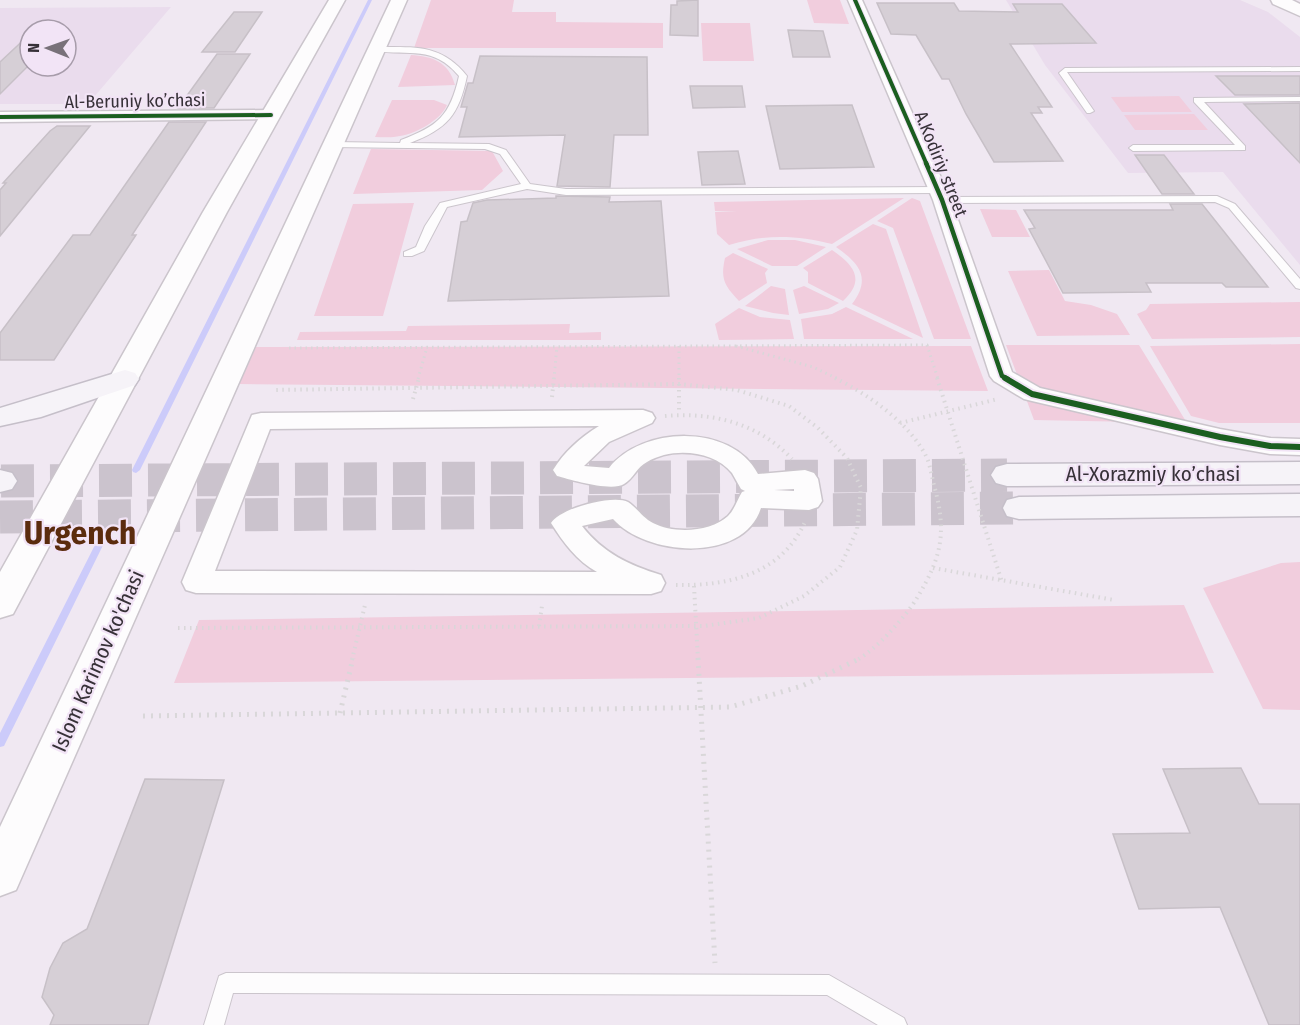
<svg xmlns="http://www.w3.org/2000/svg" width="1300" height="1025" font-family="'Fira Sans Condensed',sans-serif">
<style>
.built{fill:#eadced;fill-rule:evenodd}
.green{fill:#f1cddd}
.lines{fill:none;stroke-linecap:round;stroke-linejoin:round}
.stream{fill:#cccbfa;fill-rule:evenodd}
.building{fill:#d6cfd6;stroke:#c7c0c7;stroke-width:1.5}
.primary-tunnel{stroke:#cbc3cd;stroke-width:33;stroke-dasharray:33 16;stroke-linecap:butt}
.lane-casing{stroke:#cbc5cc;stroke-width:2}
.street-casing{stroke:#cbc5cc;stroke-width:3}
.secondary-casing{stroke:#cbc5cc;stroke-width:3}
.primary-casing{stroke:#c5bfc9;stroke-width:3}
.path-far2{stroke:#d9d7d9;stroke-width:3;stroke-dasharray:1.5 4;stroke-linecap:butt}
.path-far1{stroke:#d9d7d9;stroke-width:4;stroke-dasharray:1.5 4.5;stroke-linecap:butt}
.path{stroke:#d9d7d9;stroke-width:5;stroke-dasharray:2 6;stroke-linecap:butt}
.lane{fill:#fdfcfd;fill-rule:evenodd}
.street{fill:#fdfcfd;fill-rule:evenodd}
.secondary{fill:#fdfcfd;fill-rule:evenodd}
.primary{fill:#f6f3f8;fill-rule:evenodd}
.cycleway-far2-casing{stroke:#f2e4f6;stroke-width:6}
.cycleway-far1-casing{stroke:#f2e4f6;stroke-width:8}
.cycleway-casing{stroke:#f2e4f6;stroke-width:10}
.cycleway-far2{stroke:#1b5e20;stroke-width:4}
.cycleway-far1{stroke:#1b5e20;stroke-width:4.5}
.cycleway{stroke:#1b5e20;stroke-width:6}
.labels{text-anchor:middle;dominant-baseline:central;stroke-width:4.5;stroke-linejoin:round;paint-order:stroke}
.far-street-label{font-size:18px;fill:#373138;stroke:#f2e4f6}
.street-label{font-size:21px;fill:#373138;stroke:#f2e4f6}
.town-label{font-size:33px;font-weight:bold;fill:#5b2c0e;stroke:#f2e4f6}
</style>
<rect width="100%" height="100%" fill="#f0e8f2"/>
<path class="built" d="M1006,0H1240L1268,12L1300,37V265L1223,172L1128,173L1045,65Z
M171,7L88,104H0V8ZM30,30H66V66H30Z"/>
<path class="green" d="M431,0H514L512,12H556V22L663,23V48H414Z
M807,0H840L849,24L814,23Z
M701,23H750L754,61H703Z
M411,55C432,56 449,62 455,85L398,87Z
M1179,96L1192,112H1122L1111,97Z
M392,100H434L447,105C441,120 415,134 400,136C392,138 383,137 375,137Z
M1194,114L1208,130H1135L1124,115Z
M371,149L492,151L503,171L482,190L353,194Z
M904,198L832,244C796,235 765,234 729,245L717,234L715,212H737L715,211L714,202Z
M912,198L920,201L971,339H934L893,228L877,221Z
M414,203L383,316H314L353,204Z
M980,209L1016,210L1030,237H992Z
M873,224L886,229L923,338L852,304C872,278 859,263 836,247Z
M768,240H795L826,247L797,266H772L737,249Z
M832,250C854,265 866,280 843,301L808,283V272L803,268Z
M733,253L768,269L765,273L767,283L739,301C725,286 720,280 725,258Z
M1049,270L1065,301L1091,305L1117,314L1130,335L1037,336L1008,271Z
M771,286L785,289L789,315L773,313L745,306Z
M804,286L839,303L828,309L799,314L793,290Z
M1300,302V337L1152,339L1137,314L1146,310L1150,304Z
M846,307L913,339H804L801,319L832,314Z
M739,308L760,317L790,320L794,339L719,340L715,324Z
M570,324L569,333L601,332V340H297L300,332L406,331L408,326Z
M1300,344V423H1219L1191,416L1150,346Z
M1006,345H1139L1187,423L1034,420Z
M971,346L988,391L239,384L256,347Z
M1300,562V710L1263,709L1203,588L1281,563Z
M1184,605L1214,673L174,683L199,620Z"/>
<g class="lines">
<path class="stream" d="M368,0H372L140,470L136,473L133,472L132,470Z
M106,528L110,531L4,746L0,747V733L102,531Z"/>
</g>
<path class="building" d="M698,0V36L670,35L671,5H677V1Z
M877,3H954L959,11L1018,12L1013,4H1062L1096,43L1010,44L1052,107H1038L1042,113H1031L1063,161L994,162L966,114L949,79H942L916,35L891,34Z
M234,12H262L235,52H202Z
M788,30L823,31L830,57H793Z
M30,34V64L0,94V62Z
M217,54H250L214,108H178Z
M480,56L647,57L648,135H614L610,187L557,186L565,135L459,137L467,107H461L468,83H473Z
M1216,76H1300V95H1235Z
M690,86H742L745,107L693,108Z
M1300,103V163L1244,104Z
M852,105L874,167L780,169L766,106Z
M169,122H206L132,235H136L54,360H0V333L73,235H90Z
M57,126H90L0,236V190L6,183H3L50,131Z
M738,151L745,184L702,185L698,152Z
M1135,155H1164L1194,194H1162Z
M556,196L610,197L609,202L661,201L669,296L448,301L461,222L467,221L473,203L487,200L556,198Z
M1170,204H1202L1268,287H1226L1222,283H1146L1151,292L1063,293L1029,229L1035,228L1024,210H1173Z
M1241,768L1259,804H1300V1025H1269L1220,907L1139,909L1113,834L1190,833L1163,769Z
M145,779L224,780L148,1025H50L54,1015L42,997L50,968L63,943L87,929Z"/>
<g class="lines">
<path class="primary-tunnel" d="M1,481L1007,475
M0,517L1019,508"/>
<defs>
<path id="lane" d="M378,47C415,47 442,44 467,76C459,115 447,129 410,143L489,144L506,150L530,184L566,189L938,187L943,190L938,193L566,195L527,189L447,207L424,251L412,256H404V252L416,247L425,226L440,203L521,184L500,154L485,149L331,147L330,145L334,142L400,143L401,140C438,126 450,116 459,76C433,45 410,56 375,51L374,49Z
M1300,67V71L1067,72L1094,111L1090,113H1087L1059,73L1065,68Z
M1300,97V101L1204,102L1245,146V150L1133,151L1129,148L1133,145H1235L1194,102V98Z
M1217,196L1235,204L1300,279V289L1296,288L1229,208L1215,202L942,203L937,200L942,197Z
M226,973L829,975L904,1018L907,1025H878L827,995L233,993L224,1025H204L219,976Z"/>
<path id="street" d="M848,0H862L951,200L1012,372L1040,388L1220,429L1270,438L1300,439V455L1270,454L1220,445L1032,401L1024,399L994,381L990,376L933,200Z
M271,110L277,111L279,115L277,119L0,122V112Z
M643,410L652,413L655,418L652,423L609,442L584,466L609,468C642,426 731,423 758,474L805,470L814,473L818,479L822,501L818,507L809,510L761,508C743,564 646,556 613,519L582,526C603,553 629,565 661,575L665,583L661,591L651,594L196,593L186,590L182,582L252,415L261,413ZM599,426C581,437 564,452 553,470L557,476C571,480 612,492 624,484C633,479 637,467 647,462C672,447 713,450 732,473C735,478 738,484 741,489L745,491L742,492C737,500 735,509 728,516C711,532 674,534 653,523C643,518 637,508 628,502C614,494 560,508 551,523C563,542 577,561 597,572L215,571L270,429ZM794,489V491L774,490Z"/>
<path id="secondary" d="M329,0H345L227,212L13,614L0,618V572L203,212Z
M391,0H407L16,890L0,896V827Z
M1271,0H1292L1300,4V16L1273,4Z"/>
<path id="primary" d="M125,370L135,373L139,379L135,385L41,417L0,426V408Z
M1300,462V484L1007,486L996,483L991,475L996,467L1007,464Z
M0,470L12,473L17,481L12,489L0,492Z
M1300,494V516L1019,519L1007,516L1003,508L1007,500L1019,497Z"/>
</defs>
<use href="#lane" class="lane-casing"/>
<use href="#street" class="street-casing"/>
<use href="#secondary" class="secondary-casing"/>
<use href="#primary" class="primary-casing"/>
<path class="path-far2" d="M679,346V379
M736,346L813,367L838,379
M289,348L927,345L938,379
M418,379L427,347
M554,379L557,346"/>
<path class="path-far1" d="M679,378V414
M835,378C869,395 910,423 927,458C931,468 932,479 935,489C947,534 941,558 917,598C906,616 877,649 857,660
M937,378L1002,582
M552,397L554,378
M413,399L419,378
M665,416C713,412 758,423 792,459
M900,423L998,399
M933,568L1114,600
M676,585C730,586 781,574 805,522
M694,586L698,660
M539,626L542,606
M178,628L704,626L759,618L804,596L840,567L857,530L861,488L847,458L818,428L789,406L737,390L679,384L273,390
M352,660L365,605"/>
<path class="path" d="M698,658L715,963
M340,713L353,658
M143,716L730,707L802,686L861,658"/>
<use href="#lane" class="lane"/>
<use href="#street" class="street"/>
<use href="#secondary" class="secondary"/>
<use href="#primary" class="primary"/>
<defs>
<path id="cycleway-far2" d="M855,0L927,165
M0,117L271,115"/>
<path id="cycleway-far1" d="M926,163L942,200L1002,376L1008,379"/>
<path id="cycleway" d="M1005,378L1032,394L1220,437L1270,446L1300,447"/>
</defs>
<use href="#cycleway-far2" class="cycleway-far2-casing"/>
<use href="#cycleway-far1" class="cycleway-far1-casing"/>
<use href="#cycleway" class="cycleway-casing"/>
<use href="#cycleway-far2" class="cycleway-far2"/>
<use href="#cycleway-far1" class="cycleway-far1"/>
<use href="#cycleway" class="cycleway"/>
</g>
<g class="labels">
<g class="far-street-label">
<text transform="translate(135 101) rotate(-1)">Al-Beruniy ko’chasi</text>
<text transform="translate(941 164) rotate(68)">A.Kodiriy street</text>
</g>
<g class="street-label">
<text x="1153" y="474">Al-Xorazmiy ko’chasi</text>
<text transform="translate(98 661) rotate(-66)">Islom Karimov ko'chasi</text>
</g>
<g class="town-label">
<text x="80" y="533">Urgench</text>
</g>
</g>
<g transform="translate(48 48) rotate(271)"><circle r="28" fill="#f2e4f6" stroke="#a79caa" stroke-width="1.5"/>
<path d="M0-4.5L10 22L0 15L-10 22Z" fill="#787179"/>
<text y="-9" font-size="16" font-weight="bold" text-anchor="middle" fill="#373138">N</text>
</g>
</svg>
